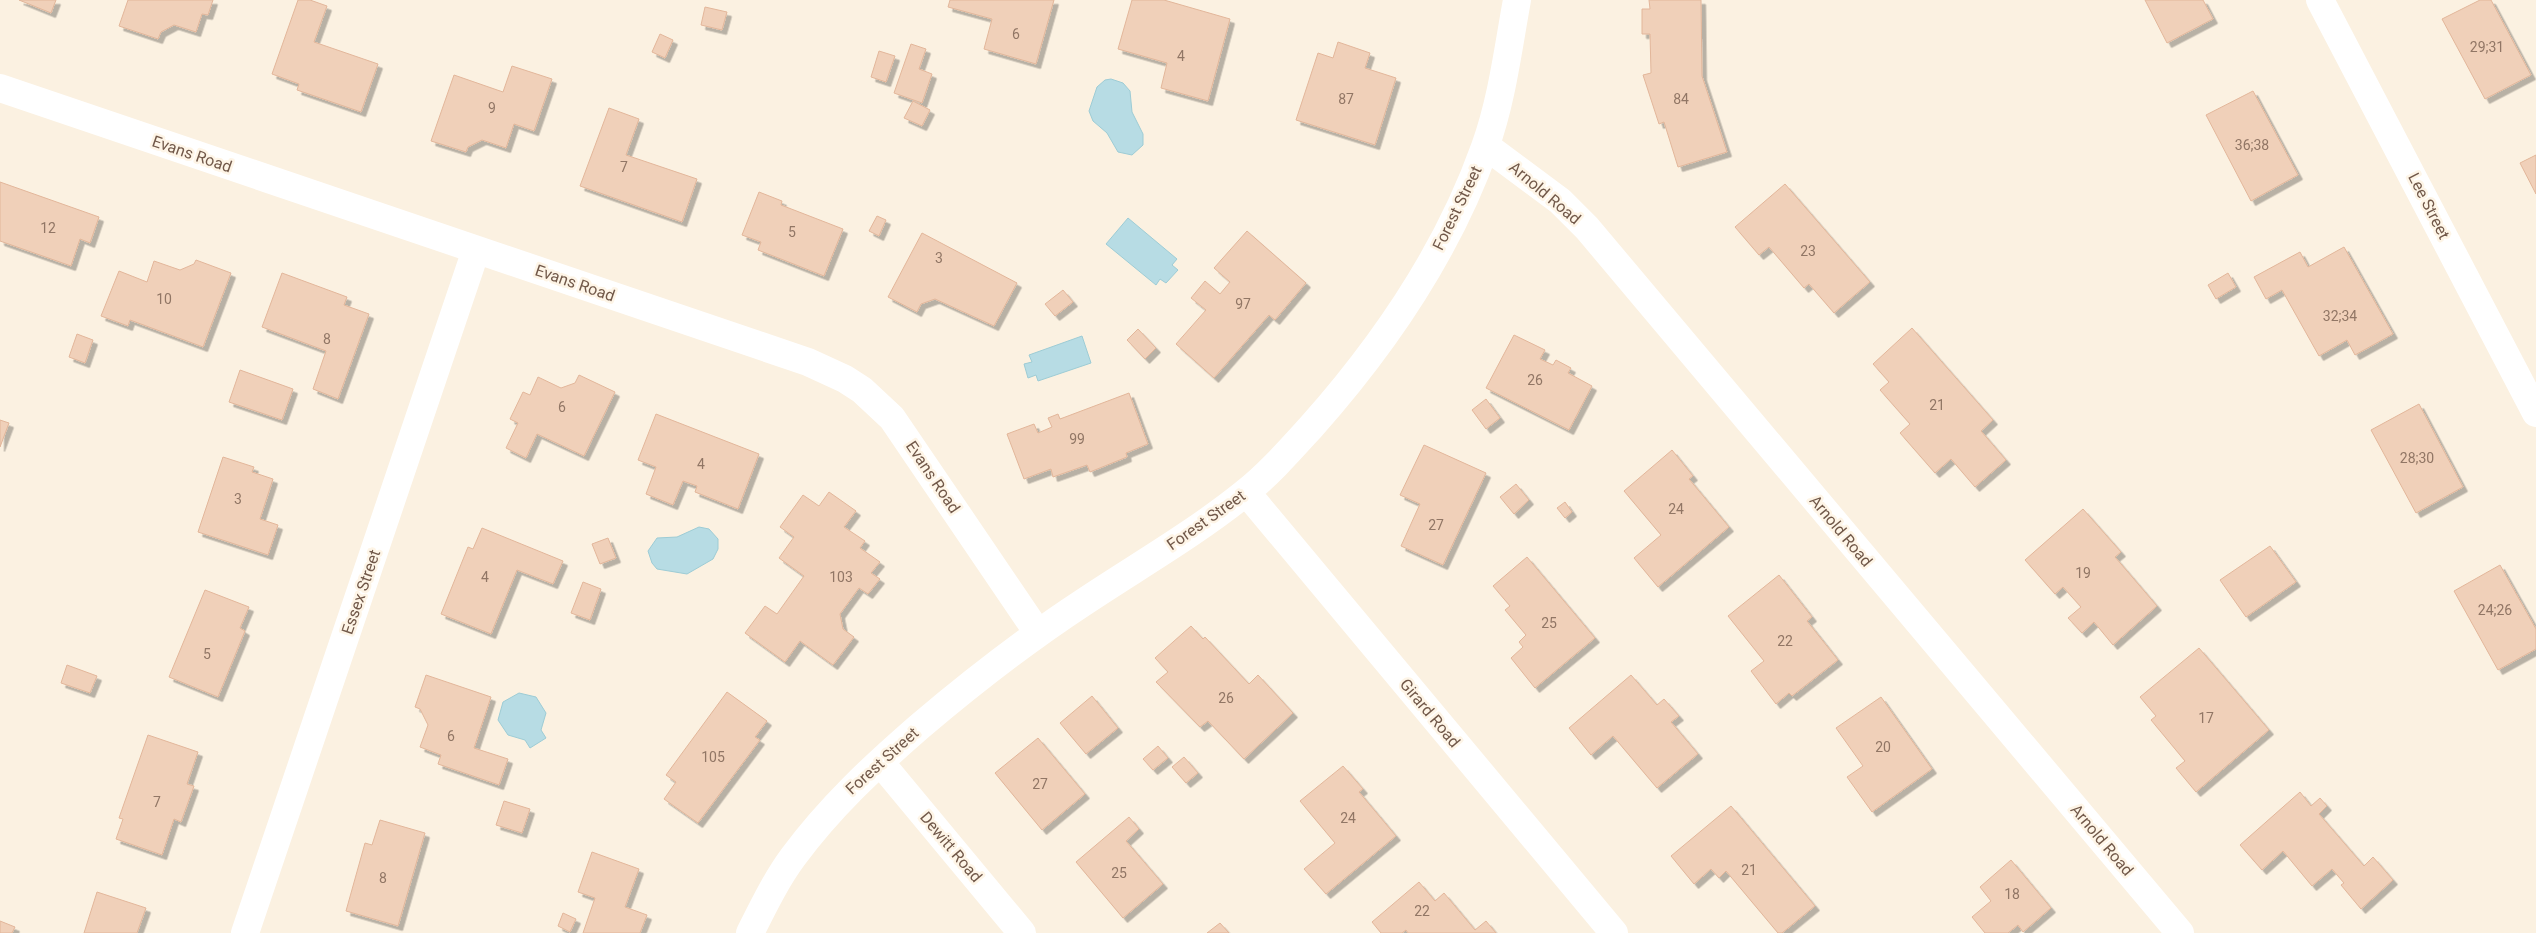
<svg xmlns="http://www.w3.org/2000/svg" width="2536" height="933" font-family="Roboto,sans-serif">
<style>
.water{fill:#b7dce4;stroke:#9dccd5}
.building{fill:#f0d0b9;stroke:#e2b69a;filter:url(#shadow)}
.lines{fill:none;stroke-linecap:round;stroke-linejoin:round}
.minor{stroke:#fff;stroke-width:28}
.labels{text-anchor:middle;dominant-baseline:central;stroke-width:5;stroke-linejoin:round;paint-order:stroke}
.number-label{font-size:14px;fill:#917665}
.street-label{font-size:16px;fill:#715849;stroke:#fef5e7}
</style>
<defs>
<filter id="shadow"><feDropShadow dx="4.5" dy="4.5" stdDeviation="0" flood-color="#0004"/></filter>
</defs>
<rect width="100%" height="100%" fill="#fbf1e1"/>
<path class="water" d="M1111,79L1123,83L1130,91L1132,112L1143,134V145L1132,155L1118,152L1107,133L1093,121L1089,111L1097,87L1105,80Z
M1128,218L1177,259L1172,265L1178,270L1166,283L1160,279L1156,285L1106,244Z
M1082,336L1091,363L1038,381L1036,375L1028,378L1024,364L1032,362L1029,355Z
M699,527L709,529L718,539V549L713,559L687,574L657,569L652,563L648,551L657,538L677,537Z
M519,693L536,697L546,713L541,730L546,738L530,748L525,740L508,735L498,720L503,702Z"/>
<path class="building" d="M19,0H56L51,13Z
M128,0H213L208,15L202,14L196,32L174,25L161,32L158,39L119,26Z
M298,0H310L327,6L314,42L378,64L361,112L297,90L299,84L272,74Z
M950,0H1054L1036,64L984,49L992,19L948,7Z
M1132,0H1164L1230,19L1208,101L1161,88L1167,63L1118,49Z
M1649,0H1701L1702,76L1727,152L1678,167L1664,122L1659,124L1643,75L1651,73L1650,34H1642V9H1650Z
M2145,0H2203L2213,19L2167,43Z
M2480,0H2491L2531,75L2485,99L2442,19Z
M705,7L727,12L722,30L701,25Z
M660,34L673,40L665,58L652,52Z
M1338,42L1370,53L1365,68L1396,78L1375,145L1296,120L1318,53L1333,58Z
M911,44L926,49L919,69L932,74L922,103L894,93Z
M879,51L895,56L886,82L871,77Z
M512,66L552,79L534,131L514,124L506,148L482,140L468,147L466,152L431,141L454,75L503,92Z
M2253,91L2298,175L2251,201L2206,115Z
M913,101L930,110L922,126L904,118Z
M609,108L639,119L626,155L697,179L682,222L580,186Z
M2536,155V194L2520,163Z
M0,182L99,217L90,243L80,239L71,266L0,241Z
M1785,184L1870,282L1834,313L1809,284L1804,288L1769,247L1759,255L1735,227Z
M759,192L782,201L781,205L843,229L824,276L758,250L761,242L742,235Z
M877,216L886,220L879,236L869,231Z
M1247,231L1306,283L1275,320L1269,315L1214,378L1176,344L1206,310L1191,298L1205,281L1220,294L1230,282L1214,268Z
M922,233L1017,283L994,326L935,299L921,304L917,312L888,297Z
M2344,247L2393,334L2355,355L2347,340L2319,356L2282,290L2266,299L2254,277L2300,252L2308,267Z
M196,260L231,273L203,347L130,320L128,326L101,316L119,271L147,282L154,261L180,270L194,264Z
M282,273L347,297L344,305L369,314L338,399L313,389L326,351L262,327Z
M2228,273L2236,287L2216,299L2208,285Z
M1063,290L1073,302L1055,316L1045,304Z
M1912,328L1993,420L1981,431L2006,460L1975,487L1951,459L1935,473L1900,433L1910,424L1880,390L1889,382L1873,364Z
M1138,329L1156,348L1145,359L1127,340Z
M77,334L93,340L85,363L69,357Z
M1514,335L1545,350L1540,359L1553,365L1556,360L1571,368L1568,373L1592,386L1569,430L1486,388Z
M240,370L293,389L282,420L229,402Z
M579,375L615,392L584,456L537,434L526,458L506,448L518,423L510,419L523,392L530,395L538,377L561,388L575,383Z
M1129,393L1148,444L1126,453L1127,457L1090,472L1087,465L1053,477L1051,469L1024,479L1007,434L1034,424L1038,433L1052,427L1048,418L1058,414L1060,419Z
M1486,399L1500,418L1486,429L1472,410Z
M2419,404L2463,487L2416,513L2371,430Z
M656,414L759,454L738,509L695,492L697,486L683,481L673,505L646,494L656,467L638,460Z
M0,420L9,423L0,447Z
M1424,445L1486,473L1443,565L1401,546L1420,504L1400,495Z
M1672,450L1693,476L1689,479L1729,527L1658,587L1634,558L1661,535L1624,491Z
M223,457L254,467L252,472L273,479L260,519L278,525L268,555L198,532Z
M1516,484L1529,500L1514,514L1500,497Z
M829,492L856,511L844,527L865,541L860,548L880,562L871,573L880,579L868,594L859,588L840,614L843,629L854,637L833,665L800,641L785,662L745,633L765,606L777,614L804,576L779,558L794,537L780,527L803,495L819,506Z
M1565,502L1572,512L1565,518L1557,508Z
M2083,509L2121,552L2115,557L2157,606L2113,645L2094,622L2082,633L2068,618L2081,607L2063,587L2055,594L2025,560Z
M482,528L563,561L553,584L517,570L491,634L441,614L468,547L473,549Z
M608,538L616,558L600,564L592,544Z
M2270,546L2296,582L2246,617L2220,580Z
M1527,557L1595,638L1535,688L1511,658L1523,647L1519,642L1526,635L1505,610L1510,606L1493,586Z
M2500,565L2536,629V649L2498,670L2454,591Z
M1779,575L1812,617L1807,621L1838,660L1792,696L1789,693L1776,704L1751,671L1764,661L1728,616Z
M583,582L601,589L590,620L571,613Z
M205,590L249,607L240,628L245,631L218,697L169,677Z
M1191,626L1203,639L1205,637L1249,684L1258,675L1293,713L1244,759L1208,721L1200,727L1156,682L1168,672L1155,658Z
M2199,648L2269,730L2196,792L2176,768L2185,761L2151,720L2156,716L2140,697Z
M67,665L97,676L90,693L61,683Z
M426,675L491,697L474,748L508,759L499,785L438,764L441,755L420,747L428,725L420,709L415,707Z
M1631,675L1657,705L1664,699L1679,716L1671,722L1698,754L1657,788L1613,736L1591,755L1569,728Z
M727,692L767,721L755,737L760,740L698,823L664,799L676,782L666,775Z
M1092,696L1118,728L1086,754L1060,723Z
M1881,697L1932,769L1872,812L1847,777L1863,766L1836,728Z
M148,735L198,752L187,784L194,786L181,822L174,819L162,855L116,839L123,819L119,818Z
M1038,738L1085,794L1042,830L995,773Z
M1158,746L1168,758L1153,770L1143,759Z
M1184,757L1198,773L1186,783L1172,767Z
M1343,766L1363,789L1359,792L1396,836L1326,894L1304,869L1335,843L1300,801Z
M2300,792L2311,806L2320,798L2327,806L2319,814L2364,866L2373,857L2393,880L2361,909L2341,885L2344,883L2332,869L2312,886L2283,851L2262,870L2240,845Z
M504,801L530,809L522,833L496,825Z
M1731,806L1815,906L1782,933H1778L1726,871L1719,878L1711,869L1694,884L1671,856Z
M1129,817L1139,829L1126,841L1163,884L1123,918L1076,862Z
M380,820L425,833L398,926L346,911L365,843L372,845Z
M592,852L639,869L625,907L647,915L640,933H583L595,898L578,892Z
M2011,860L2051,908L2023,932L2018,925L2008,933H1985L1972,917L1991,901L1980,887Z
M1419,882L1435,901L1444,893L1475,930L1486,921L1496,933H1408L1406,930L1402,933H1381L1372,922Z
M97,892L146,908L137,933H84Z
M563,913L576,919L570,932L558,926Z
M0,921L15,927L12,933H0Z
M1220,923L1229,933H1207Z"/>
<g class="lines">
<path class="minor" d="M2320,0L2536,413
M0,88L808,362L845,379L862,390L892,418L1038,633
M1486,146L1560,201L1587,228L2180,933
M1246,492L1614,933
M880,762L1022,933
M245,933L476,250
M750,933C763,907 776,880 793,857C830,807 873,767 919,727C972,682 1026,640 1084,602C1138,566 1194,534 1245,493C1269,474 1290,450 1311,427C1384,345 1448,251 1485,147C1502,100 1508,49 1517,0"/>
</g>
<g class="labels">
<g class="number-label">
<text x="1016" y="34">6</text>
<text x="2487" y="47">29;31</text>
<text x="1181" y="56">4</text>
<text x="1346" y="99">87</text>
<text x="1681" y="99">84</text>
<text x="492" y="108">9</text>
<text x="2252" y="145">36;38</text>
<text x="624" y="167">7</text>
<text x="48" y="228">12</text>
<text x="792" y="232">5</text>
<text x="1808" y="251">23</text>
<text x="939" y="258">3</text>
<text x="164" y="299">10</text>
<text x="1243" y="304">97</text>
<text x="2340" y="316">32;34</text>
<text x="327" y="339">8</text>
<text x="1535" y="380">26</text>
<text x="1937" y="405">21</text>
<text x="562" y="407">6</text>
<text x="1077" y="439">99</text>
<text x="2417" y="458">28;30</text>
<text x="701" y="464">4</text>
<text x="238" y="499">3</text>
<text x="1676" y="509">24</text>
<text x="1436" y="525">27</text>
<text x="2083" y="573">19</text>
<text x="485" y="577">4</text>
<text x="841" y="577">103</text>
<text x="2495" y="610">24;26</text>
<text x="1549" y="623">25</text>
<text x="1785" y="641">22</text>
<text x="207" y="654">5</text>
<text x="1226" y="698">26</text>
<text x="2206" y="718">17</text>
<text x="451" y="736">6</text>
<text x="1883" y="747">20</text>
<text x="713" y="757">105</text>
<text x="1040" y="784">27</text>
<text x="157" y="802">7</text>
<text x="1348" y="818">24</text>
<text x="1749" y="870">21</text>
<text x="1119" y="873">25</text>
<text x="383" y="878">8</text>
<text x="2012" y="894">18</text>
<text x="1422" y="911">22</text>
</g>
<g class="street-label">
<text transform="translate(192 154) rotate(19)">Evans Road</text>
<text transform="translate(1545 193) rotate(40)">Arnold Road</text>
<text transform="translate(2429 206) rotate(63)">Lee Street</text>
<text transform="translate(1457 208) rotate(-64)">Forest Street</text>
<text transform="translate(575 283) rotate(19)">Evans Road</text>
<text transform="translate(933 477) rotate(56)">Evans Road</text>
<text transform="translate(1206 520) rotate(-35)">Forest Street</text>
<text transform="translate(1841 531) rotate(50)">Arnold Road</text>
<text transform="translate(361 592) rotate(-71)">Essex Street</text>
<text transform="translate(1430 713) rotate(50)">Girard Road</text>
<text transform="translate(882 761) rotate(-42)">Forest Street</text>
<text transform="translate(2102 840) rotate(50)">Arnold Road</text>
<text transform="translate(951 847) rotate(50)">Dewitt Road</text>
</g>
</g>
</svg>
